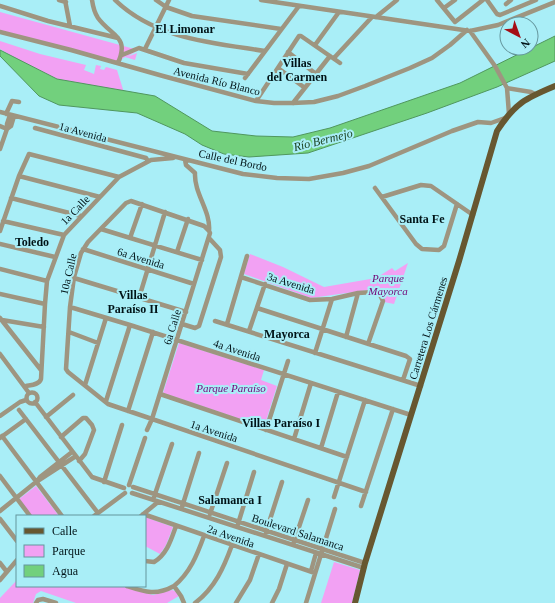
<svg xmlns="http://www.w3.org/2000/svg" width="555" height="603" font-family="'Times New Roman',serif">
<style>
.green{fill:#f2a1f3}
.water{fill:#72d07d;stroke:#50975e}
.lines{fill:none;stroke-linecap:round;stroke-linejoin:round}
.minor{stroke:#9e9580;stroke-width:4.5}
.major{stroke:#675730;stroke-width:6}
.labels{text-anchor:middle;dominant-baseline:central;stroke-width:4;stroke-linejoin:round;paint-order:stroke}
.street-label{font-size:11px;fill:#001317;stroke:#a9eef7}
.park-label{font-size:11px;font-style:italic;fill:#720576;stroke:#a9eef7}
.neighbourhood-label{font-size:12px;font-weight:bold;fill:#001317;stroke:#a9eef7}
.water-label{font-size:12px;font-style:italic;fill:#1b4120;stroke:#a9eef7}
</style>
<rect width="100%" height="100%" fill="#a9eef7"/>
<path class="green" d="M0,12L138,50L127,57L137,53L135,60L125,57L122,59L119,64L0,31Z
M0,41L40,54L86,65L84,70L94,74L96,65L101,66L100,69L104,70L106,67L117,70L126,99L41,79L15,58L0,49Z
M250,254L283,267L324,287L376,278L392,268L395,271L408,263L394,304L384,302C384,291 376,290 368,290L311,298L244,274Z
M179,343L264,370L261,380L277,386L264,427L163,393Z
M36,486L59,516H32L19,499Z
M145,517L173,527L166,545L160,554L145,546Z
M334,562L360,570L352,603H321Z
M17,580V586H122L153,595L172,590L175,591L179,596L167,603H76L41,591L36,594L33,603H0V598Z"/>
<path class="water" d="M555,36V61L497,87L427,113L308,153L249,157L224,154L202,145L185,134L137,113L59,105L39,96L0,56V50L57,79L155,96L212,131L256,136L293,137L330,128L460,83Z"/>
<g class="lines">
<path class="minor" d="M59,0L66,2
M65,0L70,26
M92,0C93,7 94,12 98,18C111,36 130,36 118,63
M115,0C155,39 213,43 265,51
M156,0L166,7L192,16L281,29
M261,0L470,31L498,25L555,2
M437,0L455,22L483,0
M487,0L497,14L500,15L536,0
M506,4L511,0
M0,6L48,21L118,38
M444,8L455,0
M376,17L397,0
M470,31L495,66L507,88L509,114
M0,32L71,50L163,76L256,101L274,103H293L314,102L338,96L365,86L410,68L432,58L450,45L467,30
M315,45L339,12
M145,49L169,0
M288,52L316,74
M122,55L139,48L184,63L248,74
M334,58L372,17
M278,68L305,88
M245,78L299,6
M507,88L531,92L535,94
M256,101L299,36H301L340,63
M293,103L330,56
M0,112L243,174L277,178L309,179L343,173L369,166L452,131L478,122L491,123L505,118
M6,114L12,101L19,102
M0,126L7,129
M35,128L146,158L148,161
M7,129L11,126L14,116
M0,149L7,129V124L10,115
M185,160L186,165L195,173C194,194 211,211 209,231
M19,176L100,197
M375,188L416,244L422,249L439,250L444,246L457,204
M382,197L421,185L431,186L473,215
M11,198L81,216
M3,221L64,235
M101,229L202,260
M0,231L19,176L29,154L119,177
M130,238L142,204
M0,244L55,257
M83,249L194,284
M177,252L188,219
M0,269L47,281
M241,277L310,300L332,299L358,293L374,292L380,295L383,301L368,344
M74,278L186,312
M0,294L45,304
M139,298L165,212
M70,307L130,325L411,415
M257,308L406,356L410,359L403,380
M0,318L41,370
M2,320L44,327
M215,321L421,386
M182,324L195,328L199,326L221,257L220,250L209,238
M227,324L247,256
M249,331L265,284
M69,332L98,343
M346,337L358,293
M315,353L332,299
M0,354L29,393
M85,385L106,318
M26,386C31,385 39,385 41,379L45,304L47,281L64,235L119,177L151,160L173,158
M26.5 398a5.5 5.5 0 1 1 11 0a5.5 5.5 0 1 1-11 0Z
M160,394L347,457
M106,401L130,325
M35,402L92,477L124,488
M19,410L98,513
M128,411L153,332
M0,416L20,402L26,400
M46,417L73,395
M147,430L152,419L210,233L209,231L204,226L131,201L126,203L88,242L81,253L74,277L70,307L66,369L68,372L108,404L366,492
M266,430L288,361
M2,436L62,516
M61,437L83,418H86L92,425L94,430L85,454L79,461
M0,438L26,419
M294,439L311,383
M321,448L338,392
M0,476L30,516
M37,481L40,477L72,452
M104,482L122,425
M129,485L145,438
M133,487L365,563
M132,493L364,568
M154,497L172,444
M334,497L365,400
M361,506L393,409
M182,507L199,453
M0,511L36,482L76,456
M143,514L315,573
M210,514L227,463
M94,516L125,493
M141,516L158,502
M0,519L17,541
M238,524L254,472
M266,532L282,482
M294,542L308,500
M145,561L154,562C167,554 171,540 176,526
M0,563L7,572
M311,571L316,553
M0,580L17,560
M127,586C145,592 156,596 174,586L181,596L184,603
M174,586C190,573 197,555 204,536
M36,603L38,600L43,599L56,603
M195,603C215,588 224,567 232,545
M236,603L250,580L259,554
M272,603L279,589L287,564
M306,603L335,509"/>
<path class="major" d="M355,603L365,563L459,261L497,131C515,103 526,98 555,86"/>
</g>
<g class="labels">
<g class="street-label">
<text transform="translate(217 81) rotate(14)">Avenida Río Blanco</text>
<text transform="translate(83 132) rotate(15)">1a Avenida</text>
<text transform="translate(233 160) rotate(12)">Calle del Bordo</text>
<text transform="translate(75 210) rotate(-46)">1a Calle</text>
<text transform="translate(141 258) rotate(17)">6a Avenida</text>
<text transform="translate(68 274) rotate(-77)">10a Calle</text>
<text transform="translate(291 283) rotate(17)">3a Avenida</text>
<text transform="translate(172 327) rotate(-73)">6a Calle</text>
<text transform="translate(428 328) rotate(-73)">Carretera Los Cármenes</text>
<text transform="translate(237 350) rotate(18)">4a Avenida</text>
<text transform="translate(214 431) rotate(18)">1a Avenida</text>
<text transform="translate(298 532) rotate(18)">Boulevard Salamanca</text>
<text transform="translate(231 536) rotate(19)">2a Avenida</text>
</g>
<g class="park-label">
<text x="388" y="278">Parque<tspan x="388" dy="13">Mayorca</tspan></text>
<text x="231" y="388">Parque Paraíso</text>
</g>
<g class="neighbourhood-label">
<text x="185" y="29">El Limonar</text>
<text x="297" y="63">Villas<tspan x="297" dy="14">del Carmen</tspan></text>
<text x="422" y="219">Santa Fe</text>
<text x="32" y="242">Toledo</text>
<text x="133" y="295">Villas<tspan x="133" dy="14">Paraíso II</tspan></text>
<text x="287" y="334">Mayorca</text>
<text x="281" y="423">Villas Paraíso I</text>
<text x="230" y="500">Salamanca I</text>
</g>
<g class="water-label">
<text transform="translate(323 140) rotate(-14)">Río Bermejo</text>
</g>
</g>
<rect x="16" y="515" width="130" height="72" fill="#a9eef7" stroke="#65969d"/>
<rect x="24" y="528" width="20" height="6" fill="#675730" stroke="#65969d"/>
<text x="52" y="535" font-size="12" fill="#001317">Calle</text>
<rect x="24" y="545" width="20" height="12" fill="#f2a1f3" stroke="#65969d"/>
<text x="52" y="555" font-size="12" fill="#001317">Parque</text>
<rect x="24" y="565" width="20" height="12" fill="#72d07d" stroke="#65969d"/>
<text x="52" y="575" font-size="12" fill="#001317">Agua</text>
<g transform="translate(519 36) rotate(139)"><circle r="19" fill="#a9eef7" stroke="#65969d"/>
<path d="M0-3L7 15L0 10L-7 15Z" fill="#a50e16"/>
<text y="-6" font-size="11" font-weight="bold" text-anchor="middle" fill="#001317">N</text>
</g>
</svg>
